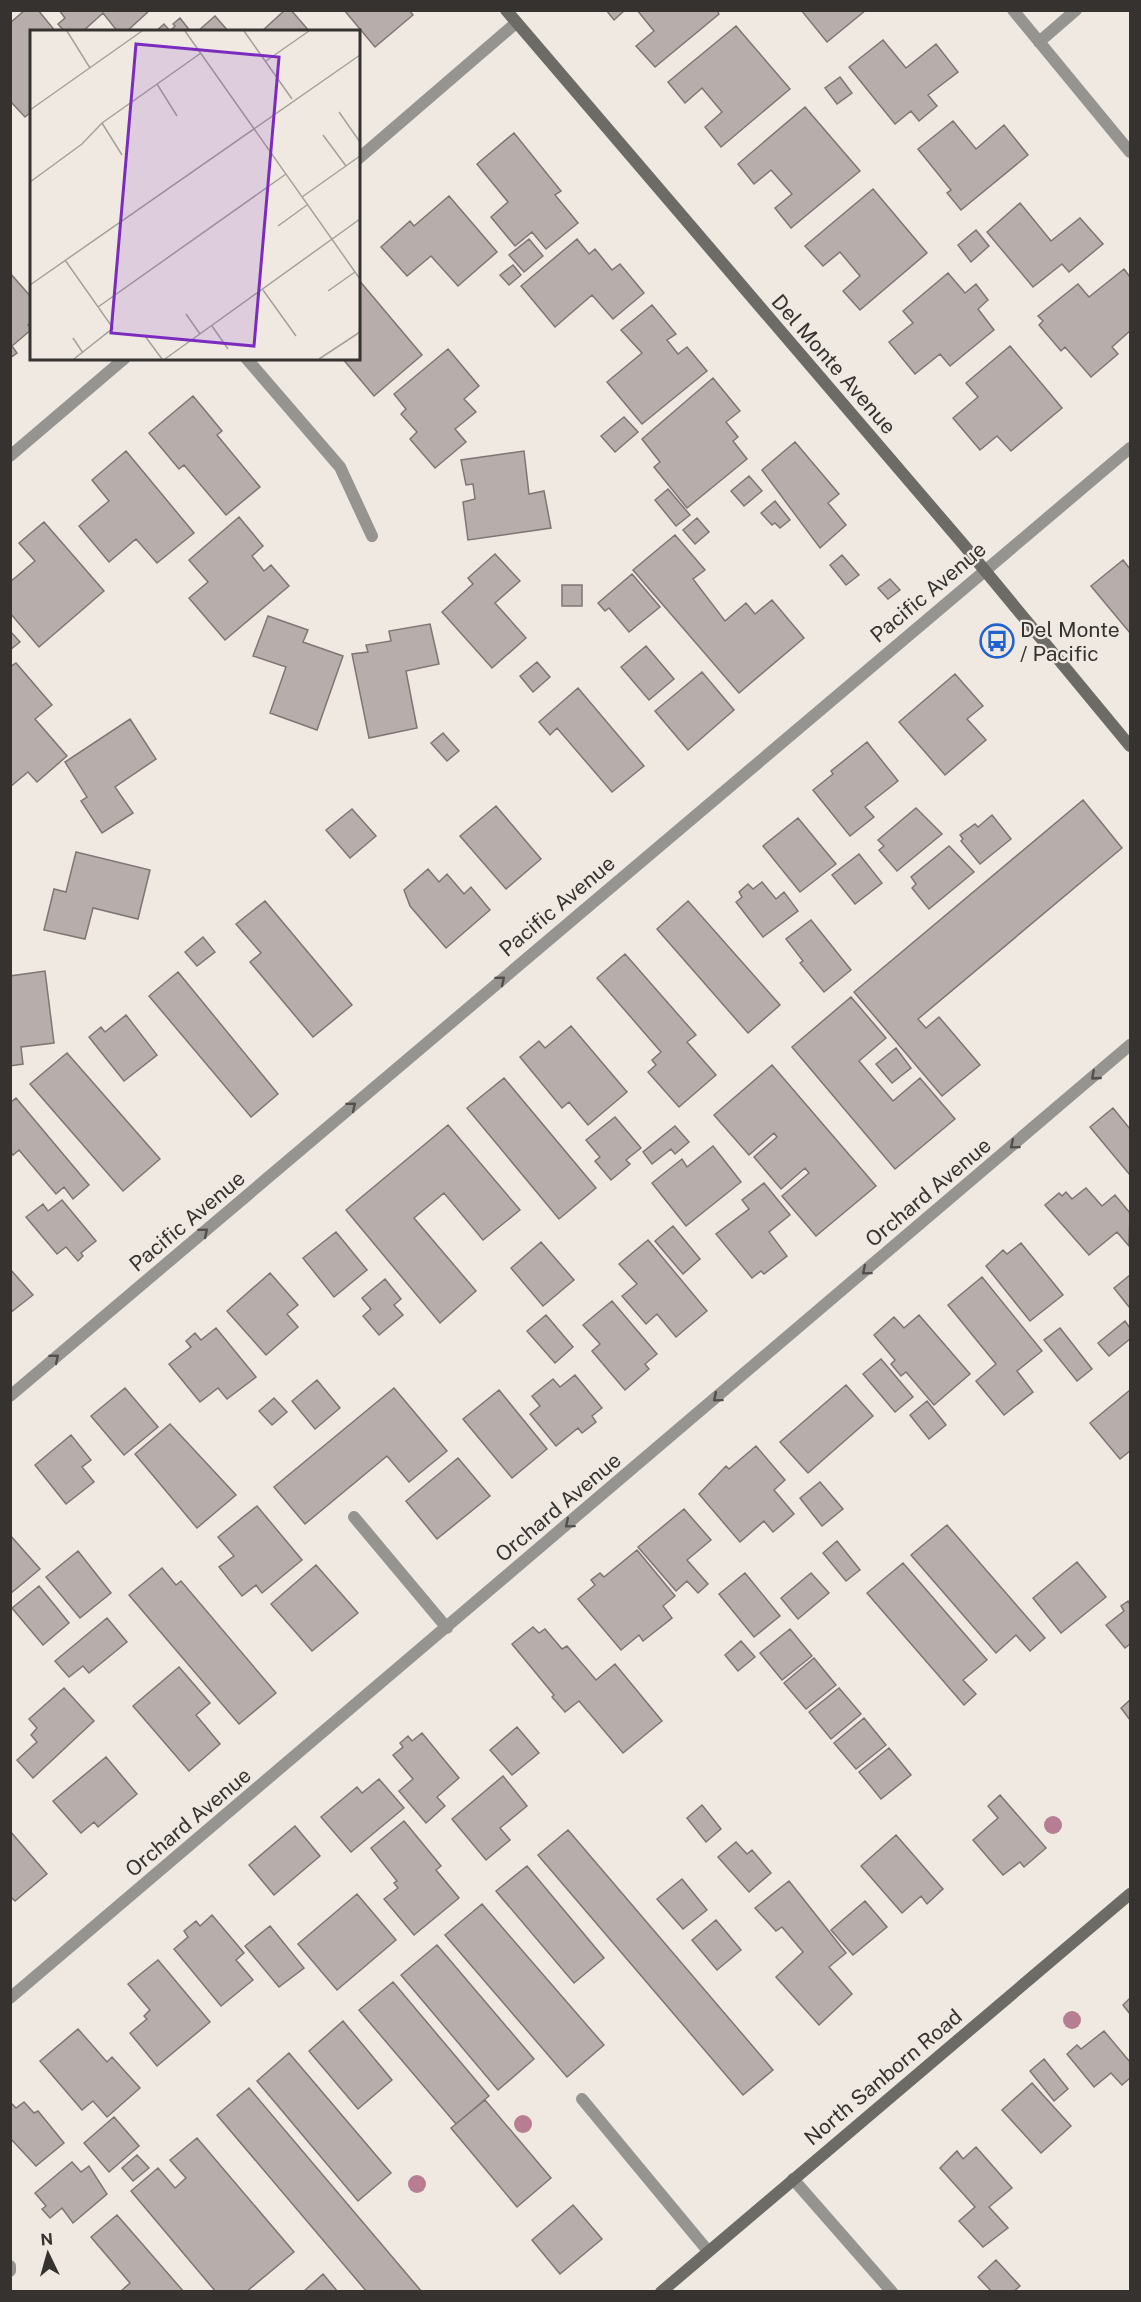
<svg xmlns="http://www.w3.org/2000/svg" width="1141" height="2302" font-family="'Public Sans',sans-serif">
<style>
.building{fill:#b7adab;stroke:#7f7573;stroke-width:1.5}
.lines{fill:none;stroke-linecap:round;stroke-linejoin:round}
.lane{stroke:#959490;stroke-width:12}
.street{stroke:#959490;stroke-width:12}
.secondary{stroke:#6c6b66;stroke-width:12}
.tree{fill:#b77e92}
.oneway{stroke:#524f4d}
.labels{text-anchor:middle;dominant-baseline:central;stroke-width:4.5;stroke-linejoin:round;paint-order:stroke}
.street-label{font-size:21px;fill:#353230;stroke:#f0e9e2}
.poi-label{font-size:21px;fill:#353230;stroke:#f0e9e2;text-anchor:start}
.inset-road{fill:none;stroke:#a5a09b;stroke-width:1.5}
.view{fill:#7b2cbf;fill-opacity:0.15;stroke:#7b2cbf;stroke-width:3}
.inset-edge{fill:none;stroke:#353230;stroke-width:3}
</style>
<rect width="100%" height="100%" fill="#f0e9e2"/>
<path class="building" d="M25,10H38L56,32H32V111L25,117L10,101V23Z
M59,10H150L126,32H118L103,13L82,32H65L58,24L65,18Z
M285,10H291L310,32H261Z
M344,10H409L413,15L375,47Z
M606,10H625L614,20Z
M637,10H717L719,14L655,67L636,46L654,31Z
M801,10H866L827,42Z
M215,16L229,32L198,31Z
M180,18L191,32H155L164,24L170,31L175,26L173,24Z
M736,26L790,89L721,147L705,127L722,112L702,88L685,103L668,82Z
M883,40L906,68L936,44L958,72L928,95L937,106L919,121L911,111L895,124L849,67Z
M840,77L852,93L837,104L825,88Z
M805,107L860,171L791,228L775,208L792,194L771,170L754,184L738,164Z
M953,121L976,149L1004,125L1028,155L961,210L947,193L951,190L918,149Z
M514,133L561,191L555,195L578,223L546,249L532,232L515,246L491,217L508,202L477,164Z
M873,189L927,253L860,310L843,291L860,276L840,252L823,266L805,246Z
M449,196L497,252L458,286L431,256L407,276L381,247L410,221L414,226Z
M1020,203L1051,241L1080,218L1103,244L1069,272L1062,264L1033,287L987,232Z
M976,230L989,246L971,262L958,245Z
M529,239L543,256L524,272L509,255Z
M577,239L589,254L595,249L612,270L620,264L644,293L613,319L592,295L555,327L521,286Z
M513,265L521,275L509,285L500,275Z
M1124,269L1130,277V331L1112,347L1118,354L1091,377L1065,347L1061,351L1039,325L1043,321L1038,316L1078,284L1089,297Z
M10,273L32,298V322L28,325L32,329L12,346L17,353L10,358Z
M948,273L965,293L976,284L988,300L978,309L994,330L950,366L940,354L915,374L889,342L913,323L903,311Z
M358,279L422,355L374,396L342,358H358Z
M652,305L676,334L667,340L678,354L687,347L707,371L642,424L607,382L642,353L621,330Z
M1010,346L1062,408L1011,451L997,436L980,450L953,418L978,397L966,383Z
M448,349L479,386L464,399L476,412L455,429L466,442L435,468L410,439L417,432L401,414L406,409L394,394Z
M713,378L740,411L726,422L738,437L733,441L747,459L687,508L654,467L660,462L642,439Z
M193,396L222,431L217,435L260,487L226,515L184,465L179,469L149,433Z
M624,417L638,432L615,452L601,436Z
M795,442L839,494L828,503L846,525L820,548L762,470Z
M126,451L194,533L157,563L136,539L109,562L79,526L109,501L92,480Z
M524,451L529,494L544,491L551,528L468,540L463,502L475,499L473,484L466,485L461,460Z
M749,476L762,491L744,506L731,491Z
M668,489L690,515L676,526L655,500Z
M775,501L790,520L780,528L775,523L772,525L761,513Z
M239,517L263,546L252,556L264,571L271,565L289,586L225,640L189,598L208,582L189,560Z
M697,518L709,532L695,544L683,530Z
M44,522L104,591L39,647L10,613V582L35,561L19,543Z
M675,535L705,570L693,579L725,621L746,603L755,614L772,600L804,638L739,693L633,570Z
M495,554L520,581L495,603L526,638L492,668L442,612L473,584L468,578Z
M842,555L859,575L846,585L830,565Z
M1123,560L1130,569V633L1091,586Z
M632,574L660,607L629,632L609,608L605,611L598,603Z
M890,579L900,590L888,599L878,588Z
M562,585H582V606H562Z
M268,616L308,630L303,642L343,656L317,730L270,713L286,667L253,656Z
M430,624L439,664L406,671L417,728L369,738L352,654L368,652L366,645L391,641L389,631Z
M10,631L20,642L10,650Z
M646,646L674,679L649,700L621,667Z
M537,662L550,677L533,692L520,676Z
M16,663L52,705L35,719L67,756L37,782L28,772L10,787V667Z
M702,672L734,710L688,750L655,711Z
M955,674L983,706L967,719L986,740L945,775L899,722Z
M578,688L644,766L612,792L557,728L550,735L539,722Z
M130,719L156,759L115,787L133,813L102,833L81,801L87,797L65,762Z
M443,733L459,751L447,761L431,743Z
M867,742L898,781L865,807L874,817L850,836L813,790L833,774L831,771Z
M1083,800L1122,848L918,1019L926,1028L939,1017L980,1065L942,1096L854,992Z
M496,806L541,859L506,889L460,836Z
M916,808L942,834L897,871L879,850L884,846L878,840Z
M352,809L376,836L350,858L326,830Z
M992,815L1011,839L980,864L961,841L963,839L960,835L975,824L978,827Z
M798,818L836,864L800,892L763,846Z
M949,846L974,872L929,909L912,888L916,884L911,877Z
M76,852L150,870L138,919L93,908L85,939L44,930L54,889L66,892Z
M859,854L882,883L855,904L832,875Z
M428,869L439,882L447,874L464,894L471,887L490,910L446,948L410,906L404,890Z
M762,882L776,899L784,892L798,911L763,937L736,902L742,897L739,892L748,884L753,889Z
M265,901L352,1005L313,1037L250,962L261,953L236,924Z
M688,901L780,1005L748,1033L657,929Z
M811,920L851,970L824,992L800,963L803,961L786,939Z
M203,937L215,952L197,966L185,952Z
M625,954L696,1035L687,1042L716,1075L679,1107L648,1072L656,1065L652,1060L661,1052L597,978Z
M45,971L54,1043L21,1047L23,1064L10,1066V976Z
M178,972L278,1094L251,1117L149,996Z
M851,997L886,1038L859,1061L893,1101L920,1078L955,1119L895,1169L792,1047Z
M126,1015L157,1055L124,1081L89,1037L101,1027L105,1032Z
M571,1026L627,1092L588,1125L569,1102L562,1108L520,1057L539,1041L545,1048Z
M896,1048L911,1068L892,1083L876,1064Z
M67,1053L160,1159L123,1191L30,1084Z
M772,1065L876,1186L816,1236L782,1196L809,1173L805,1168L781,1189L754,1157L777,1137L774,1133L749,1155L714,1115Z
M504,1078L596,1188L559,1219L467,1108Z
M16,1098L89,1185L73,1199L64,1187L56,1194L19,1150L13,1155L10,1152V1103Z
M1113,1108L1130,1129V1175L1090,1127Z
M615,1117L641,1148L626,1160L630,1164L611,1180L595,1161L600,1157L586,1140Z
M448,1125L520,1210L483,1240L444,1193L414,1218L476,1291L440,1323L346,1210Z
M675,1126L689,1142L675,1154L671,1149L652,1164L643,1152Z
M713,1146L741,1182L686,1226L652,1183L682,1159L687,1167Z
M764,1183L790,1215L769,1232L787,1256L764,1274L761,1271L752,1278L716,1234L749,1209L742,1200Z
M1086,1188L1102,1206L1115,1195L1130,1213L1129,1246L1117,1232L1089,1255L1045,1205L1059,1193L1062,1196L1066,1192L1072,1199Z
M62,1200L96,1241L81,1253L83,1256L78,1261L66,1247L57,1254L26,1217L43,1204L48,1211Z
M673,1226L700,1259L683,1274L655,1241Z
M336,1232L367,1270L334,1297L303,1258Z
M648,1240L707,1311L676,1337L657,1314L646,1324L622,1296L637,1284L619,1264Z
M541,1242L574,1280L543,1306L511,1268Z
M1021,1243L1063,1295L1030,1321L986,1266L1003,1250L1007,1254Z
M10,1269L33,1295L10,1313Z
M270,1273L298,1305L287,1314L298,1327L266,1355L227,1311Z
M1130,1275V1308L1114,1288Z
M982,1277L1042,1351L1017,1371L1033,1392L1004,1415L976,1381L996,1364L948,1305Z
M385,1279L401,1299L394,1305L403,1315L379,1335L363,1316L371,1309L362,1298Z
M612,1301L657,1354L645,1364L649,1369L625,1390L592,1351L600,1344L583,1325Z
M546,1315L573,1347L555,1363L527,1331Z
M919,1315L970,1374L934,1405L906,1372L901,1376L891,1364L895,1360L874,1335L894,1317L904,1328Z
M1125,1321L1130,1328V1339L1109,1356L1098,1343Z
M216,1328L256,1377L227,1399L218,1388L200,1402L169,1364L191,1347L186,1341L195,1333L201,1340Z
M1060,1328L1092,1369L1077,1381L1044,1340Z
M881,1359L913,1397L895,1412L863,1374Z
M575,1375L602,1408L592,1416L596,1422L582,1433L578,1428L556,1446L530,1414L540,1406L532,1396L553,1379L560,1387Z
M317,1380L340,1408L315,1429L292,1401Z
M846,1385L873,1416L808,1473L780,1442Z
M125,1388L158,1427L124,1455L91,1416Z
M394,1388L447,1451L409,1482L387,1456L305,1524L274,1487Z
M499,1390L547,1449L512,1478L463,1419Z
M1130,1390V1451L1120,1459L1090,1423Z
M274,1398L287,1412L272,1425L259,1411Z
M927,1401L946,1425L929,1439L910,1415Z
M170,1424L236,1495L197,1528L135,1454Z
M71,1435L91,1460L82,1467L94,1482L66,1504L35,1465Z
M756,1446L785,1480L774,1490L794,1514L773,1532L764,1521L740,1542L699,1494L726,1466L729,1469Z
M458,1458L490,1496L437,1539L406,1501Z
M820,1482L843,1509L822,1526L800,1498Z
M257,1506L302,1560L262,1593L256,1585L242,1596L219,1567L234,1556L218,1537Z
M684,1509L711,1540L687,1560L708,1584L698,1593L687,1581L676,1591L638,1547Z
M947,1525L1045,1638L1030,1651L1016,1635L996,1653L911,1555Z
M10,1535L40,1569L10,1594Z
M837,1541L860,1570L846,1581L823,1553Z
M637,1550L675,1596L663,1606L672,1618L643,1641L639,1635L621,1650L578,1599L595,1585L591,1580L600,1573L604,1577Z
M78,1551L111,1593L80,1618L46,1577Z
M1077,1562L1106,1597L1061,1633L1033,1598Z
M903,1563L987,1660L963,1680L976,1694L964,1705L867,1593Z
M316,1565L358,1613L312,1651L271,1604Z
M162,1568L176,1585L181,1581L276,1693L239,1724L129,1595Z
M745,1573L780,1616L754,1637L719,1594Z
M811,1573L829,1593L798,1619L781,1598Z
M39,1586L69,1623L43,1645L12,1608Z
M1128,1601L1130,1605V1644L1125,1648L1106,1625L1124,1611L1121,1606Z
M107,1618L127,1642L89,1673L83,1666L69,1677L55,1661Z
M533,1627L539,1633L545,1629L562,1649L567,1646L596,1680L615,1664L662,1721L623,1753L579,1701L565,1712L552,1697L554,1695L512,1644Z
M790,1629L812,1656L782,1680L760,1653Z
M741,1641L755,1657L738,1671L725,1655Z
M814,1658L836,1685L806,1709L784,1683Z
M179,1667L210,1703L196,1715L220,1744L189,1771L133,1706Z
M64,1688L94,1721L33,1778L17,1760L37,1742L31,1735L37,1728L29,1719Z
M839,1688L861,1714L831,1739L809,1712Z
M1130,1700V1720L1121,1708Z
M864,1718L886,1745L856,1769L834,1743Z
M517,1727L539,1753L512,1775L490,1750Z
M422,1733L459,1778L437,1797L445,1806L426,1823L399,1791L413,1779L393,1755L403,1747L400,1743L408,1736L412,1741Z
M889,1748L911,1775L881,1799L859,1772Z
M106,1757L137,1794L98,1827L94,1822L81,1833L53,1801Z
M503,1776L527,1806L500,1828L510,1840L486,1860L452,1819Z
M379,1779L404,1808L351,1852L321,1817L357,1787L362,1793Z
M1000,1795L1046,1848L1024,1867L1020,1862L1003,1875L973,1840L998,1818L988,1806Z
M702,1805L721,1829L706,1842L687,1818Z
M404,1821L441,1866L436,1870L459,1898L414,1935L384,1899L398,1888L394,1883L397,1881L371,1848Z
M295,1826L320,1856L274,1895L249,1865Z
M568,1830L773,2070L743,2095L538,1855Z
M10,1831L47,1874L15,1901L10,1896Z
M896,1835L943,1889L927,1904L921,1896L902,1913L861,1866Z
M736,1842L747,1854L752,1850L771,1873L749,1892L718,1857Z
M527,1866L604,1958L574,1983L496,1891Z
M682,1879L707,1910L683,1929L657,1899Z
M789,1881L846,1953L829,1967L852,1994L819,2025L776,1977L803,1952L782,1927L776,1931L755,1908Z
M357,1894L396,1940L337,1990L298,1944Z
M865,1901L887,1927L853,1955L831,1930Z
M482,1904L604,2045L567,2077L445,1935Z
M212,1915L244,1953L236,1960L253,1980L221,2006L174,1949L188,1937L184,1931L196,1921L200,1926Z
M716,1920L741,1950L717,1970L692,1940Z
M270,1926L304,1968L279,1987L245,1946Z
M437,1945L534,2059L498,2090L401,1975Z
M158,1960L210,2022L157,2066L130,2033L147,2019L144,2016L150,2010L128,1984Z
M393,1982L489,2096L456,2124L359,2010Z
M1130,1998V2014L1123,2005Z
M343,2021L392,2080L358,2109L309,2051Z
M78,2029L107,2062L112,2057L140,2088L107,2117L93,2101L82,2110L40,2061Z
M1104,2031L1130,2062V2078L1122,2085L1111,2073L1094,2087L1067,2054L1077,2045L1081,2049Z
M289,2053L391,2173L358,2201L257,2081Z
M1044,2059L1068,2089L1054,2101L1030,2071Z
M1032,2083L1071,2126L1041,2153L1002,2110Z
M249,2088L422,2292H367L217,2115Z
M485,2100L551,2178L517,2207L451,2128Z
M10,2102L16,2108L24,2102L34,2113L38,2111L64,2143L36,2166L10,2138Z
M114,2117L139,2146L109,2172L84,2143Z
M197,2138L294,2252L246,2292H216L131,2191L158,2168L175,2188L186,2178L170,2160Z
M976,2147L1012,2188L989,2207L1008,2228L983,2247L959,2221L975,2207L940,2168L957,2151L963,2159Z
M137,2155L149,2168L133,2181L122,2168Z
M72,2162L81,2172L89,2166L107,2194L73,2223L62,2208L50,2218L42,2209L46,2206L35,2193Z
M573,2205L602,2239L560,2274L532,2240Z
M117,2215L184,2292H120L130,2283L91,2237Z
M996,2260L1020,2286L1013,2292H992L978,2277Z
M323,2274L338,2292H303Z"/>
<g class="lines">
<path class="lane" d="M354,1517L447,1628
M582,2099L708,2251
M793,2179L892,2292"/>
<path class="street" d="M1013,10L1130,152
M1039,42L1076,10
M358,159L516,23
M246,358L340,467L372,536
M10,456L125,358
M10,1396L1130,448
M10,1998L1130,1045
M10,2266V2271"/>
<path class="secondary" d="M506,10L963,544L1130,746
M661,2292L1130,1894"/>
</g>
<g class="tree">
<circle cx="1053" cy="1825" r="9"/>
<circle cx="1072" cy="2020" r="9"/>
<circle cx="523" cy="2124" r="9"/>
<circle cx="417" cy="2184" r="9"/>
</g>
<defs><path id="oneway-chevron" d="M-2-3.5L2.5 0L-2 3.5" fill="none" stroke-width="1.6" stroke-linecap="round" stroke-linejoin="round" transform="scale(1.5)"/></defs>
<g class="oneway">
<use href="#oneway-chevron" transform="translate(501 980) rotate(-40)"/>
<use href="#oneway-chevron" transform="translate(1095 1076) rotate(139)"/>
<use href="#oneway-chevron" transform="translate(352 1106) rotate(-40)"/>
<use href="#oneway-chevron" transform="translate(1014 1145) rotate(140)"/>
<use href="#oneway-chevron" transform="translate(204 1232) rotate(-40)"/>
<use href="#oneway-chevron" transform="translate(866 1271) rotate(140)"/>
<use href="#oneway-chevron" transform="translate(55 1358) rotate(-40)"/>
<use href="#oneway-chevron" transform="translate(717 1398) rotate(140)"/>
<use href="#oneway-chevron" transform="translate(569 1524) rotate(140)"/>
</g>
<defs>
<symbol id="bus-ring" viewBox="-11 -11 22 22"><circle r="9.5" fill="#f0e9e2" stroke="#2262ce" stroke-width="1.5"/><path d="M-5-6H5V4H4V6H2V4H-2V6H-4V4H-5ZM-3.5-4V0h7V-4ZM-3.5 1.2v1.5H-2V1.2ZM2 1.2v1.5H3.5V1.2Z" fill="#2262ce"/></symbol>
</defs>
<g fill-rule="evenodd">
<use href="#bus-ring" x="978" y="622" width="38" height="38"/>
</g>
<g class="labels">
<g class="street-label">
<text transform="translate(834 364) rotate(49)">Del Monte Avenue</text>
<text transform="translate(928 592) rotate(-40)">Pacific Avenue</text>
<text transform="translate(557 906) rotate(-40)">Pacific Avenue</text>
<text transform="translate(928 1192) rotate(-40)">Orchard Avenue</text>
<text transform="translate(187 1221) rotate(-40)">Pacific Avenue</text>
<text transform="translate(558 1507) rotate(-40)">Orchard Avenue</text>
<text transform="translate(188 1822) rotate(-40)">Orchard Avenue</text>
<text transform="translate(883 2077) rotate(-40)">North Sanborn Road</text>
</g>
<g class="poi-label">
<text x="1020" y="629">Del Monte<tspan x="1020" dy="24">/ Pacific</tspan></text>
</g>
</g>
<g transform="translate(30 30)">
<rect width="330" height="330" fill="#f0e9e2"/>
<path class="inset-road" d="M37,1L60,38M155,1L330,249M214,1L262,69M236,31L279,1M127,54L147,86M0,80L112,1M309,82L330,112M72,93L92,125M293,105L316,136M0,152L52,114L72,93L171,23M272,167L330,126M248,196L277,175M35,230L83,298L44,329M0,255L330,25M233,260L266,306M298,261L325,242M68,277L256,144M156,284L170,304M182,296L198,319M115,306L132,329M43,308L53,323M135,329L330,189M289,329L330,302"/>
<path class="view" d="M106,14L249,27L224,316L81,303Z"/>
<rect width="330" height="330" class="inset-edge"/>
</g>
<rect width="1141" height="2302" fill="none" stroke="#353230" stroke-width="24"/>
<g transform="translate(48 2254) rotate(355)" stroke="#f0e9e2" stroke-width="4.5" paint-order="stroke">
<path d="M0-4.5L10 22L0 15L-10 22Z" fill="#353230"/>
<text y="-9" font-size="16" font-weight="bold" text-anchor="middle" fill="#353230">N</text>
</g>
</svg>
